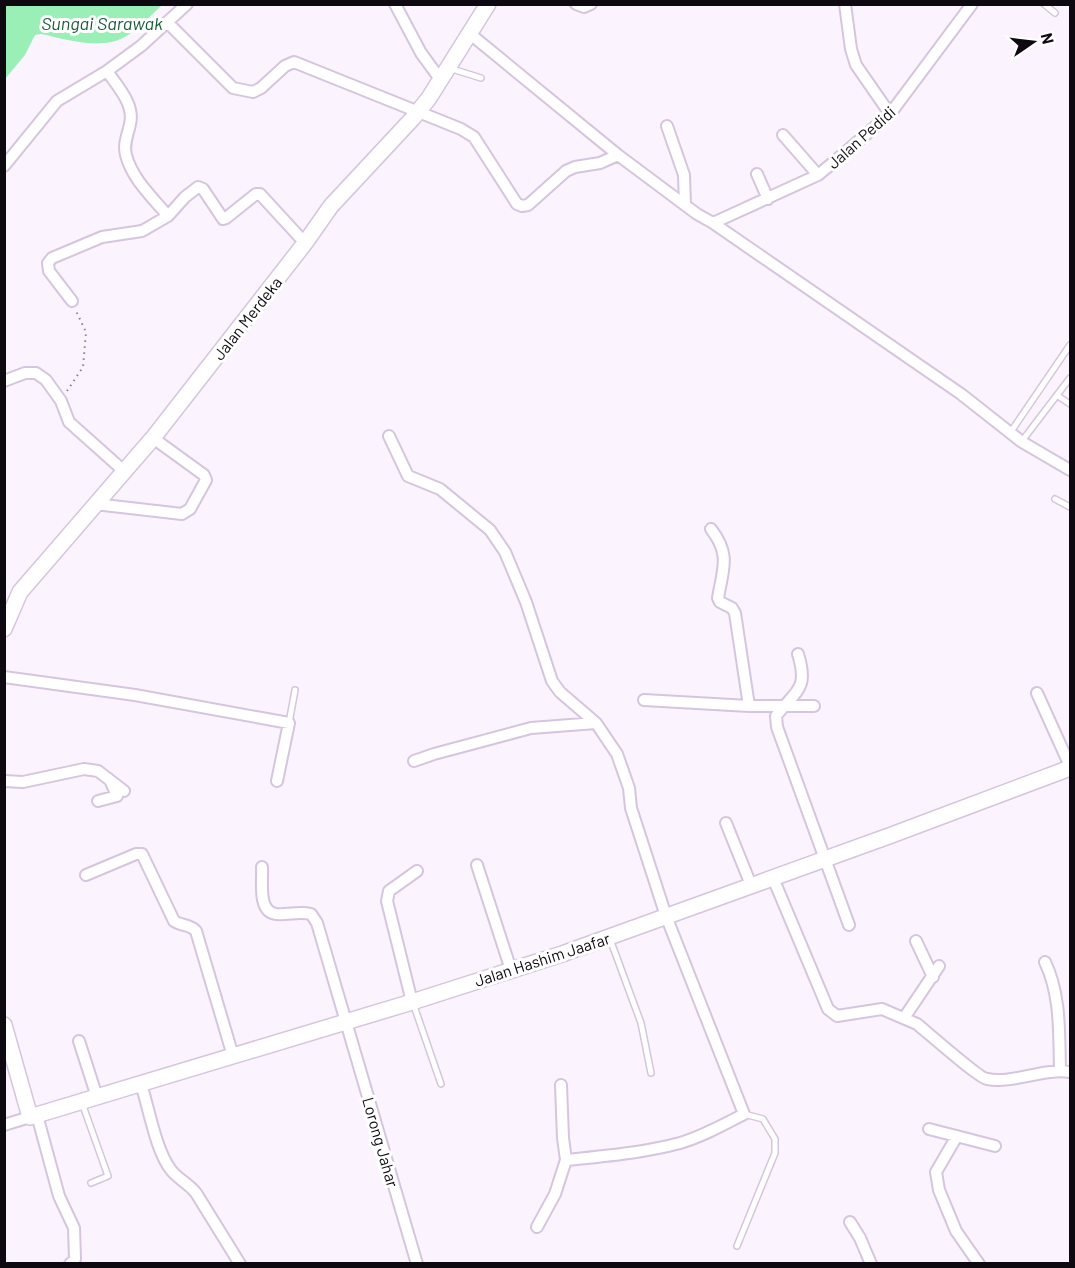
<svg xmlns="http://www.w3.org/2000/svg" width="1075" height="1268" font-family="Barlow,sans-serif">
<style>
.water{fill:#9aefb7}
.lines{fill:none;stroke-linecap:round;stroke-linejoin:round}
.lane-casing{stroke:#d5c5de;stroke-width:8}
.street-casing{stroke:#d5c5de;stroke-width:14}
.secondary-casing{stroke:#d5c5de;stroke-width:18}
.path{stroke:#868089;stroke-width:2;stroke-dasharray:1.5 4.5;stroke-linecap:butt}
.lane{stroke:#fff;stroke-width:5}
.street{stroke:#fff;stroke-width:10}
.secondary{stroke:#fff;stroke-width:15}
.labels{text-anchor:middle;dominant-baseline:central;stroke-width:6;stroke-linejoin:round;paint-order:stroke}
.street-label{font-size:16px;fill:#0e0911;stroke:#fff}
.water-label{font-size:18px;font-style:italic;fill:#1d5a37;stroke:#fff}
</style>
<rect width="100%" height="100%" fill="#fbf4fe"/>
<path class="water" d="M5,4H162V5C150,16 138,30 123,38C99,50 65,39 41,34L35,35L25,55L5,79Z"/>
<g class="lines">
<defs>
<path id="lane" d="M1044,4L1055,13
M449,68L481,78
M1058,396L1070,404
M1010,433L1070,345
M1022,441L1070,378
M1055,499L1070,507
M289,723L295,690
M610,939L641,1023L651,1073
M413,1003L441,1084
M82,1103L108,1176L91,1183
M737,1246L775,1153V1139L763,1119L744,1114"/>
<path id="street" d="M395,4L421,53L440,79
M576,4L584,7L591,4
M845,4L851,49L856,65L890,114
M168,23L233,88L253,92L261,88L285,66L294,62L461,129L474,137L517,204L522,206L528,205L566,171L575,167L600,163L618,155
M469,33L618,155L697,214L713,223L961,394L1022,442L1070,470
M107,71C117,86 135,104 130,124C128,135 123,143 126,155C132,179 153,198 168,216
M667,126L684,175L685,205
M783,135L818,175
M4,166L57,101L107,71L141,46L187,4
M757,174L768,199
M713,223L818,175L841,156L890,114L972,4
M72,301L49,271L48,263L52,258L102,237L142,231L168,216L185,197L198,187L203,189L223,219L226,218L256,194H260L305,243
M4,381L25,373H36L46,380L61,401L69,422L125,472
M389,436L408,476L440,489L490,530L505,552L526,602L552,681L560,692L596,723L617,754L629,788L631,808L666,916L744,1114C723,1125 703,1136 680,1143C643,1153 604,1156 566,1160
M95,504L182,514L190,509L206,480L204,475L153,438
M711,529C731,555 723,568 718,598L720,602L732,608L735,613L749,706
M798,654C809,690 796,690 776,716L777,727L849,925
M4,677L135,695L289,723L277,781
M1037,693L1070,766
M644,700L749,706H814
M414,761L434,754L531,728L596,723
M4,781L23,782L84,769L98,771L124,791
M98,801L117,796L111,782
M726,823L751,885
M477,865L511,970
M262,867C263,880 257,912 276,914C289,915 299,911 311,914L317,923L417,1264
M86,875L136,854H142L174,921C181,926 190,924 196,931L233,1056
M773,878L828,1009L837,1016L882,1009L917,1024C927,1032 979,1078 987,1079C1014,1084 1043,1068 1070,1072
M916,941L933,977
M1045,962C1061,995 1059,1034 1060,1071
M412,1002L387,901L389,891L417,871
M904,1018L939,966
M79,1041L97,1097
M141,1084C149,1109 156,1151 171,1170C178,1179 189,1184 196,1193L240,1264
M37,1115L59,1196L74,1228L75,1259L70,1264
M4,1125L30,1117
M929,1129L995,1146
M957,1136L936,1172L939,1190L956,1231L979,1264
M850,1222L860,1238L871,1264
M537,1227L555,1194L566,1160L563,1138L561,1085"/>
<path id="secondary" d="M4,629L20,592L153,438L305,243L331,206L413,118L429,98L488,4
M4,1025L30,1117L412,1002L562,954L889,836L1070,768"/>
</defs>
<use href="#lane" class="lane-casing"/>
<use href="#street" class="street-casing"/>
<use href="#secondary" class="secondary-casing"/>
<path class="path" d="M67,391L83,367L86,332L76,311"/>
<use href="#lane" class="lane"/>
<use href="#street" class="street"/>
<use href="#secondary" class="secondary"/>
</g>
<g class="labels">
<g class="street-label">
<text transform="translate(861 137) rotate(-42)">Jalan Pedidi</text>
<text transform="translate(247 318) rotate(-52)">Jalan Merdeka</text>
<text transform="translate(542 959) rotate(-18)">Jalan Hashim Jaafar</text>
<text transform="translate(381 1142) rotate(74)">Lorong Jahar</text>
</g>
<g class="water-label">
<text x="102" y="23">Sungai Sarawak</text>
</g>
</g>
<rect width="1075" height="1268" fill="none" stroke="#0e0911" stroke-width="12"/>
<g transform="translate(1033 42) rotate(76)" stroke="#ffffff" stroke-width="4.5" paint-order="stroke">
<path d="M0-4.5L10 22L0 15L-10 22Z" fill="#0e0911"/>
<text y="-9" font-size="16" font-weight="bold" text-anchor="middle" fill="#0e0911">N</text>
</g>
</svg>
